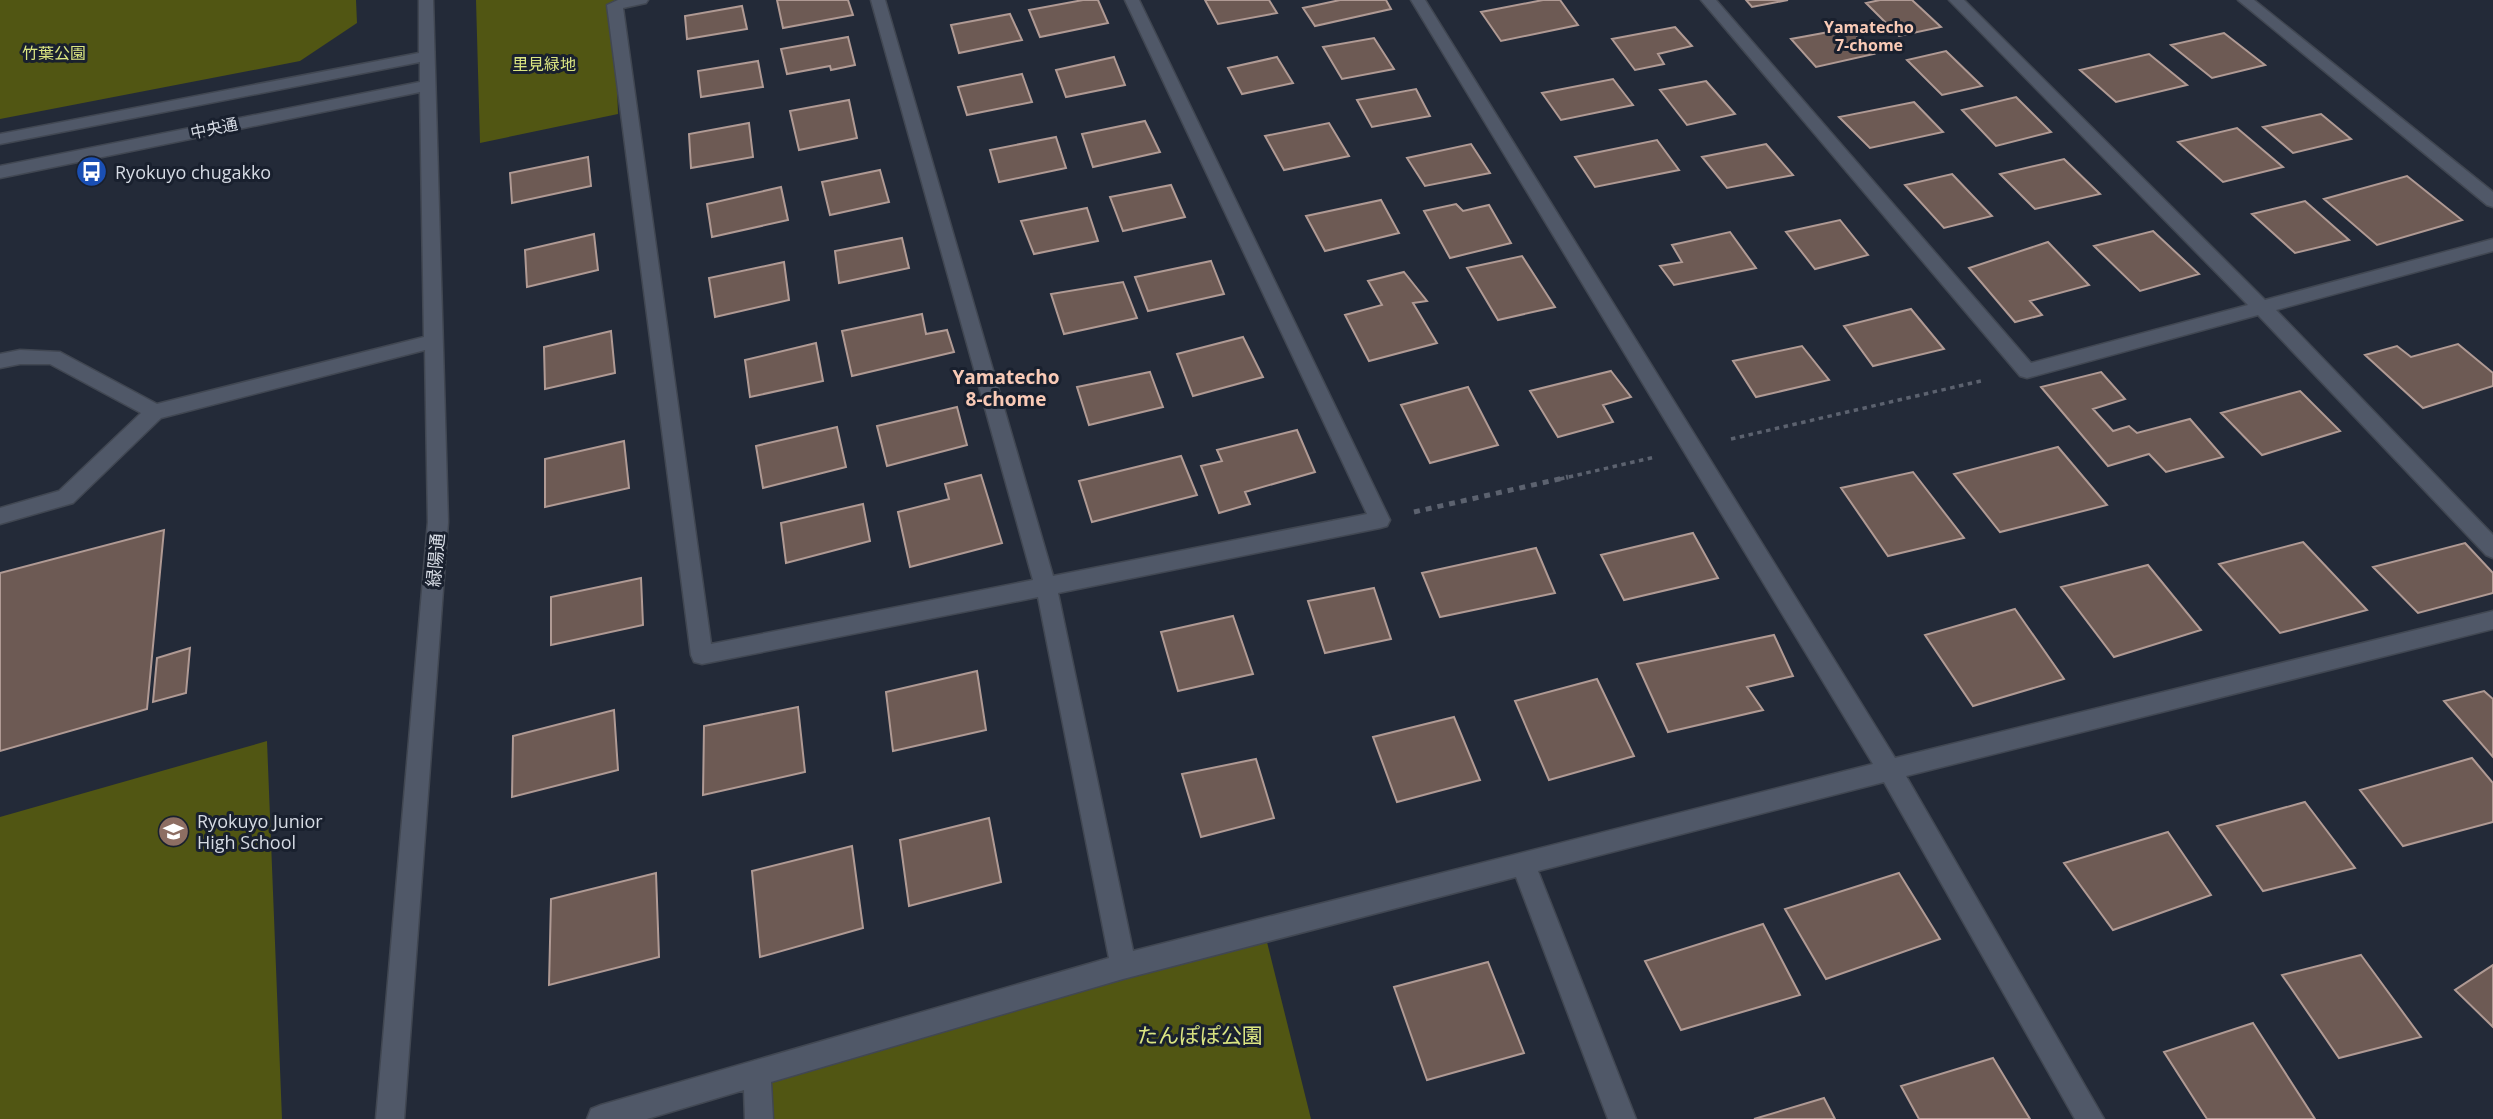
<svg xmlns="http://www.w3.org/2000/svg" width="2493" height="1119" font-family="'Open Sans','Noto Sans JP',sans-serif">
<style>
.green{fill:#515613}
.building{fill:#6d5a54;stroke:#b09a94;stroke-width:2}
.lines{fill:none;stroke-linecap:round;stroke-linejoin:round}
.minor-casing{stroke:#414752;stroke-width:3}
.path-far1{stroke:#5c626f;stroke-width:3.5;stroke-dasharray:4.5 4.5;stroke-linecap:butt}
.path{stroke:#5c626f;stroke-width:5;stroke-dasharray:6 6;stroke-linecap:butt}
.minor{fill:#505868;fill-rule:evenodd}
.labels{text-anchor:middle;dominant-baseline:central;stroke-width:6;stroke-linejoin:round;paint-order:stroke}
.far-neighbourhood-label{font-size:16px;font-weight:bold;fill:#f9cab6;stroke:#19202e}
.far-park-label{font-size:16px;fill:#dce682;stroke:#19202e}
.far-street-label{font-size:16px;fill:#d6dbe4;stroke:#19202e}
.poi-label{font-size:18px;fill:#d6dbe4;stroke:#19202e;text-anchor:start}
.street-label{font-size:18px;fill:#d6dbe4;stroke:#19202e}
.neighbourhood-label{font-size:19px;font-weight:bold;fill:#f9cab6;stroke:#19202e}
.near-park-label{font-size:21px;fill:#dce682;stroke:#19202e}
</style>
<rect width="100%" height="100%" fill="#232a38"/>
<path class="green" d="M0,0H356L357,23L300,61L0,119Z
M476,0H614L618,114L480,143Z
M267,741L282,1119H0V817Z
M1264,930L1311,1119H759L757,1073Z"/>
<path class="building" d="M777,0H848L853,15L783,28Z
M1083,0H1098L1108,23L1040,37L1029,10Z
M1205,0H1269L1277,13L1218,24Z
M1340,0H1386L1391,9L1315,26L1303,8Z
M1543,0H1560L1578,25L1501,41L1481,12Z
M1746,0H1788L1752,7Z
M1880,0H1912L1941,27L1899,36L1866,3Z
M742,6L747,29L687,39L685,16Z
M1010,14L1022,40L959,53L951,25Z
M1675,27L1692,46L1658,54L1664,64L1635,70L1612,39Z
M1850,28L1874,54L1816,67L1791,39Z
M2224,33L2265,65L2212,78L2171,45Z
M848,37L855,65L831,70L830,66L787,74L781,49Z
M1374,38L1394,69L1342,79L1323,47Z
M1946,51L1982,86L1942,95L1907,60Z
M2149,54L2187,85L2116,102L2080,70Z
M1114,57L1125,85L1066,97L1056,70Z
M1277,57L1293,83L1242,94L1228,68Z
M758,61L763,87L701,97L698,71Z
M1022,74L1032,102L967,115L958,87Z
M1613,79L1633,105L1561,120L1542,93Z
M1706,81L1735,114L1687,125L1660,90Z
M1416,89L1430,116L1372,127L1357,100Z
M2016,97L2051,132L1996,146L1962,110Z
M849,100L857,138L799,150L790,111Z
M1914,102L1943,132L1870,148L1839,117Z
M2321,114L2351,139L2293,153L2263,127Z
M1145,121L1160,152L1093,167L1082,134Z
M749,123L753,157L691,168L689,134Z
M1329,123L1349,156L1284,170L1265,136Z
M2237,128L2283,167L2223,182L2178,142Z
M1056,137L1066,168L999,182L990,150Z
M1657,140L1679,170L1595,187L1575,157Z
M1471,144L1490,173L1425,186L1407,158Z
M1766,144L1793,175L1727,188L1702,157Z
M588,157L591,186L512,203L510,173Z
M2064,159L2100,194L2035,209L2000,174Z
M880,170L889,202L830,215L822,182Z
M1952,174L1992,216L1944,228L1905,185Z
M2407,176L2462,220L2377,245L2324,199Z
M1171,185L1185,217L1123,231L1110,197Z
M781,187L788,220L712,237L707,204Z
M1381,200L1399,233L1325,251L1306,216Z
M2305,201L2349,240L2295,253L2252,214Z
M1456,204L1463,211L1489,205L1511,243L1450,258L1424,211Z
M1087,208L1098,241L1034,254L1021,221Z
M1840,220L1868,255L1815,269L1786,232Z
M2153,231L2199,274L2140,291L2094,246Z
M1730,232L1756,268L1674,285L1660,266L1682,262L1672,245Z
M594,234L598,270L527,287L525,250Z
M902,238L909,268L839,283L835,251Z
M2048,242L2089,285L2030,301L2042,315L2015,322L1969,268Z
M1522,256L1555,307L1498,320L1467,268Z
M1211,261L1224,294L1148,311L1135,277Z
M784,262L789,300L715,317L709,278Z
M1404,272L1427,301L1413,303L1437,343L1369,361L1345,315L1382,305L1368,281Z
M1123,282L1137,318L1064,334L1051,294Z
M1911,309L1944,349L1873,366L1844,326Z
M922,314L926,334L947,330L954,352L852,376L842,331Z
M611,331L615,373L545,389L544,347Z
M1243,337L1263,377L1193,396L1177,354Z
M816,343L823,381L750,397L745,360Z
M2458,344L2493,373V386L2423,408L2365,355L2397,346L2411,357Z
M1802,346L1829,380L1756,397L1733,361Z
M1611,371L1631,397L1603,405L1613,422L1558,437L1530,391Z
M1150,372L1163,407L1089,425L1077,387Z
M2101,372L2125,399L2093,409L2113,431L2129,426L2137,433L2190,419L2223,457L2166,472L2149,454L2108,466L2041,387Z
M1468,387L1498,445L1430,463L1401,405Z
M2300,391L2340,431L2262,455L2221,413Z
M957,407L967,445L887,466L877,426Z
M837,427L846,467L763,488L756,446Z
M1297,430L1315,472L1245,492L1250,504L1219,513L1201,466L1222,461L1217,450Z
M624,441L629,488L545,507V459Z
M2058,447L2107,505L2000,532L1954,474Z
M1181,456L1197,495L1092,522L1079,481Z
M1913,472L1964,538L1888,556L1841,488Z
M981,475L1002,543L910,567L898,512L949,499L945,484Z
M863,504L870,541L786,563L781,523Z
M164,530L147,709L0,751V573Z
M1693,533L1718,578L1624,600L1601,555Z
M2303,542L2367,610L2280,633L2219,564Z
M2465,543L2493,573V593L2418,613L2373,567Z
M1536,548L1555,593L1440,617L1422,573Z
M2148,565L2201,630L2114,657L2061,587Z
M641,578L643,625L551,645V597Z
M1374,588L1391,639L1325,653L1308,601Z
M2015,609L2064,679L1973,706L1925,635Z
M1233,616L1253,674L1178,691L1161,632Z
M1774,635L1793,676L1747,687L1763,710L1668,732L1637,664Z
M190,648L186,693L153,702L157,658Z
M977,671L986,730L893,751L886,692Z
M1597,679L1634,756L1549,780L1515,701Z
M2484,691L2493,699V757L2444,701Z
M798,707L805,772L703,795L704,726Z
M614,710L618,770L512,797L513,736Z
M1454,717L1480,780L1397,802L1373,737Z
M2472,758L2493,783V822L2403,846L2360,790Z
M1256,759L1274,818L1201,837L1182,774Z
M2305,802L2355,868L2263,891L2217,826Z
M989,818L1001,882L909,906L900,840Z
M2168,832L2211,895L2113,930L2064,863Z
M852,846L863,928L760,957L752,871Z
M656,873L659,957L549,985L551,899Z
M1899,873L1940,939L1826,979L1785,909Z
M1763,924L1800,995L1681,1030L1645,961Z
M2361,955L2421,1037L2339,1058L2282,975Z
M1488,962L1524,1053L1427,1080L1394,987Z
M2493,965V1027L2455,990Z
M2253,1023L2315,1119H2207L2164,1052Z
M1993,1058L2030,1119H1919L1901,1086Z
M1824,1098L1835,1119H1754Z"/>
<g class="lines">
<defs>
<path id="minor" d="M419,0H433L448,522L404,1119H376L428,522L425,350L161,418L73,503L0,524V508L59,491L141,413L50,364H20L0,368V354L20,350L60,352L157,404L424,337L420,92L0,178V166L420,82V62L0,144V134L419,53Z
M618,0H648L646,3L623,8L711,644L1033,580L871,0H885L1053,576L1367,514L1125,0H1139L1390,520L1387,526L1380,528L1058,593L1133,951L1873,764L1411,0H1425L1895,758L2493,611V629L1906,776L2104,1119H2075L1884,782L1538,871L1636,1119H1608L1516,877L1123,979L771,1082L773,1119H745L744,1090L647,1119H587L591,1109L601,1105L1109,958L1038,597L702,664L694,662L691,655L607,5Z
M1701,0H1716L2031,363L2248,305L1949,0H1964L2265,300L2493,239V251L2276,310L2493,535V558L2486,555L2258,315L2027,378L2020,376Z
M2238,0H2254L2493,192V207L2487,205Z"/>
</defs>
<use href="#minor" class="minor-casing"/>
<path class="path-far1" d="M1731,439L1985,380
M1560,479L1655,457"/>
<path class="path" d="M1414,512L1568,477"/>
<use href="#minor" class="minor"/>
</g>
<defs>
<symbol id="bus-disc" viewBox="-11 -11 22 22"><circle r="9.5" fill="#1a4fb4" stroke="#19202e"/><path d="M-5-6H5V4H4V6H2V4H-2V6H-4V4H-5ZM-3.5-4V0h7V-4ZM-3.5 1.2v1.5H-2V1.2ZM2 1.2v1.5H3.5V1.2Z" fill="#fff"/></symbol>
<symbol id="school-disc" viewBox="-11 -11 22 22"><circle r="9.5" fill="#8d6e63" stroke="#19202e"/><path d="M0-5L7-2L0 1L-7-2ZM-4 1L0 2.5L4 1V4Q0 6-4 4Z" fill="#fff"/></symbol>
</defs>
<g fill-rule="evenodd">
<use href="#bus-disc" x="74" y="154" width="35" height="35"/>
<use href="#school-disc" x="156" y="814" width="35" height="35"/>
</g>
<g class="labels">
<g class="far-neighbourhood-label">
<text x="1869" y="27">Yamatecho<tspan x="1869" dy="18">7-chome</tspan></text>
</g>
<g class="far-park-label">
<text x="54" y="53">竹葉公園</text>
<text x="544" y="64">里見緑地</text>
</g>
<g class="far-street-label">
<text transform="translate(214 128) rotate(-12)">中央通</text>
</g>
<g class="poi-label">
<text x="115" y="172">Ryokuyo chugakko</text>
<text x="197" y="821">Ryokuyo Junior<tspan x="197" dy="21">High School</tspan></text>
</g>
<g class="street-label">
<text transform="translate(435 560) rotate(-85)">緑陽通</text>
</g>
<g class="neighbourhood-label">
<text x="1006" y="377">Yamatecho<tspan x="1006" dy="22">8-chome</tspan></text>
</g>
<g class="near-park-label">
<text x="1200" y="1035">たんぽぽ公園</text>
</g>
</g>
</svg>
